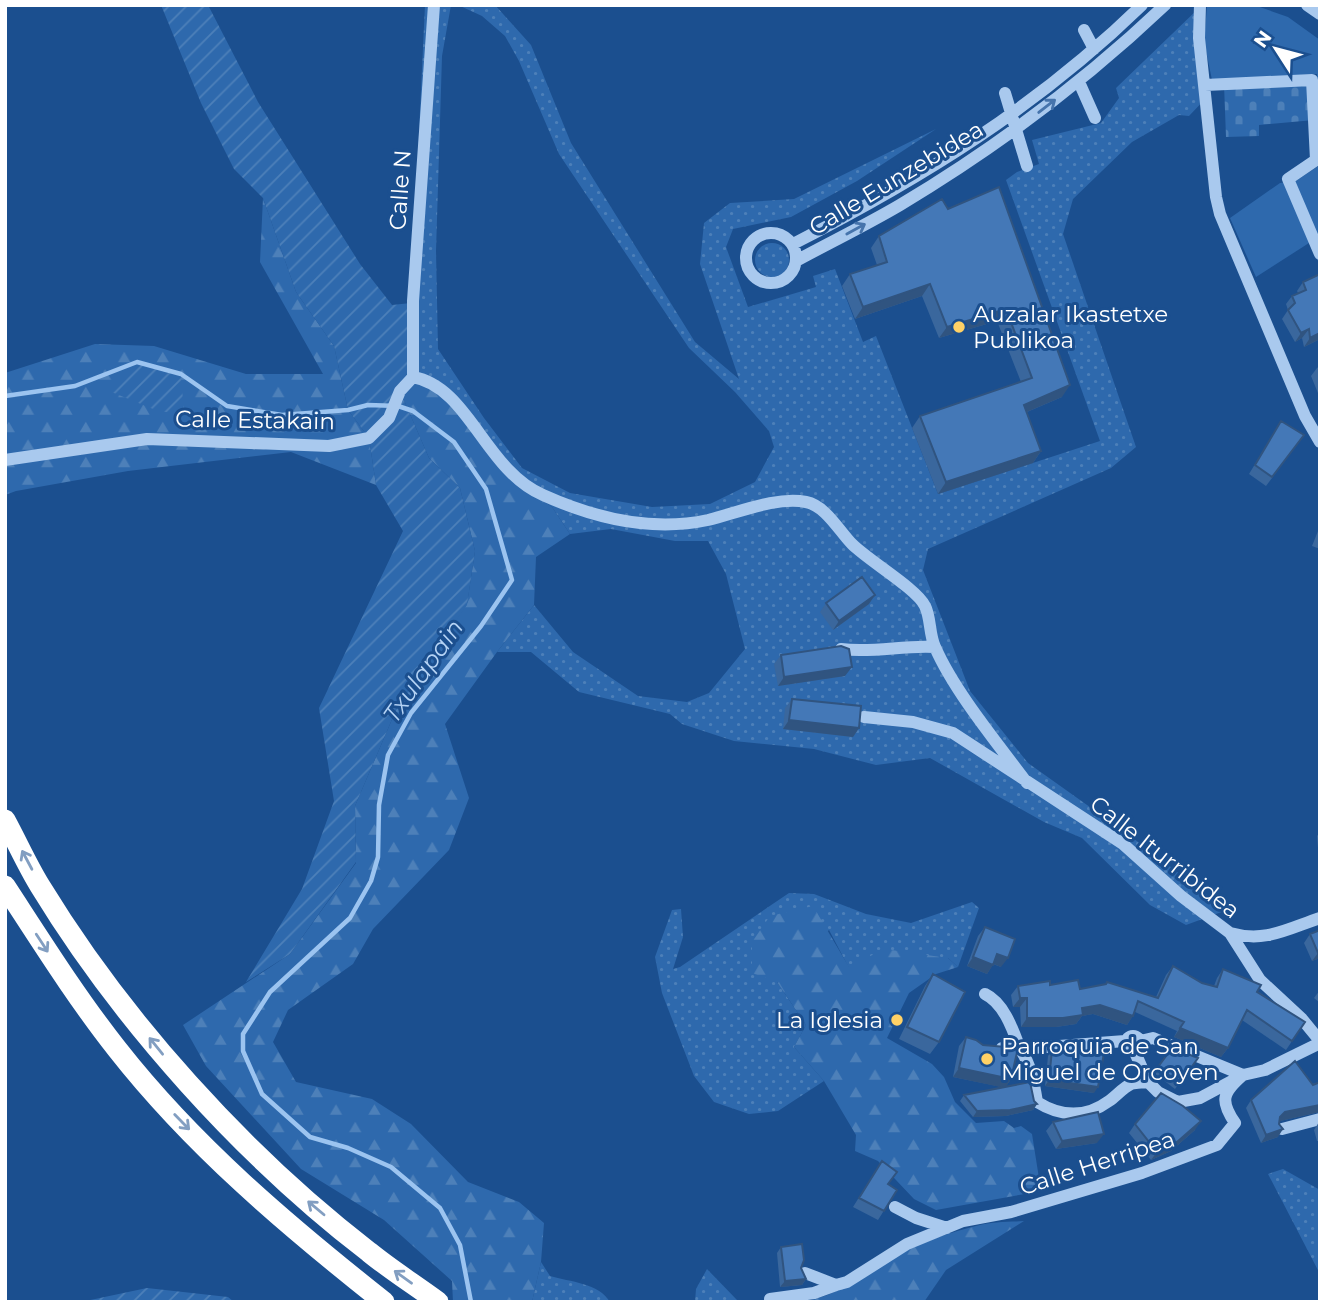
<svg xmlns="http://www.w3.org/2000/svg" width="1325" height="1307" font-family="Montserrat,sans-serif">
<style>
.grass{fill:url(#grass-dots)}
.forest{fill:url(#forest-firs)}
.cemetery{fill:url(#cemetery-stones)}
.park{fill:#2e69ad}
.garden{fill:url(#garden-furrows)}
.lines{fill:none;stroke-linecap:round;stroke-linejoin:round}
.stream{stroke:#9cc4f0;stroke-width:4.5}
.minor{stroke:#a9c9ee;stroke-width:12}
.highway{stroke:#fff;stroke-width:21}
.wall{fill:#3a679d}
.shaded-wall{fill:#305480}
.building{fill:#4478b7;stroke:#305480;stroke-width:2}
.oneway{stroke:#4674ac}
.oneway2{stroke:#829ec1}
.poi-dot{fill:#ffd166;stroke:#1b4f8f;stroke-width:2.5}
.labels{text-anchor:middle;dominant-baseline:central;stroke-width:6;stroke-linejoin:round;paint-order:stroke}
.street-label{font-size:23px;fill:#fff;stroke:#1b4f8f}
.poi-label{font-size:23px;fill:#fff;stroke:#1b4f8f;text-anchor:start}
.water-label{font-size:24px;font-style:italic;fill:#b5d3f5;stroke:#1b4f8f}
</style>
<defs>
<pattern id="grass-dots" width="8" height="8" patternUnits="userSpaceOnUse" patternTransform="scale(1.75)"><rect width="8" height="8" fill="#2e69ad"/><path d="M2 2h.1M6 6h.1" fill="none" stroke="#4d80b9" stroke-width="1.8" stroke-linecap="round"/></pattern>
<pattern id="forest-firs" width="22" height="20" patternUnits="userSpaceOnUse" patternTransform="scale(1.75)"><rect width="22" height="20" fill="#2e69ad"/><path d="M5 1l3.5 6h-7zM16 11l3.5 6h-7z" fill="#4d80b9"/></pattern>
<pattern id="cemetery-stones" width="16" height="16" patternUnits="userSpaceOnUse" patternTransform="scale(1.75)"><rect width="16" height="16" fill="#2e69ad"/><path d="M2 7V4a2 2 0 0 1 4 0v3zM10 15v-3a2 2 0 0 1 4 0v3z" fill="#4d80b9"/></pattern>
<pattern id="garden-furrows" width="10" height="10" patternUnits="userSpaceOnUse" patternTransform="scale(1.75)"><rect width="10" height="10" fill="#2e69ad"/><path d="M-1 1l2-2M0 10L10 0M9 11l2-2" fill="none" stroke="#4d80b9"/></pattern>
</defs>
<rect width="100%" height="100%" fill="#1b4f8f"/>
<path class="grass" d="M425,5H451L442,56L436,251L438,349L484,418L522,468L570,493L652,507L710,504L755,482L774,447L769,431L735,392L689,348L559,154L519,61L505,36L482,16L458,5H495L531,45L571,143L695,342L739,379L700,264L704,223L730,203L794,199L936,129L857,181L791,217L733,229L726,247L748,307L816,287L813,276L835,269L863,342L876,336L938,494L1100,441L1006,180L1017,172L1039,164L1032,140L1101,123L1119,98L1116,88L1199,8L1207,97L1189,116L1179,115L1132,142L1073,199L1063,234L1136,447L1111,468L928,549L923,570L970,691L1028,763L1125,832L1227,910L1186,925L1150,905L1082,838L1044,822L930,758L876,765L814,749L734,741L682,724L670,714L579,692L531,652H497L534,605L573,652L638,696L687,702L709,693L745,649L726,574L708,541H675L611,529L570,534L552,507L528,489L413,377L411,303Z
M755 260a17 17 0 1 1 34 0a17 17 0 1 1-34 0Z
M789,893L814,894L866,914L911,923L972,902L979,908L958,967L948,958L849,968L829,930L777,982L806,1025L794,1047L824,1081L778,1111L749,1114L714,1102L694,1076L662,993L655,957L672,910L681,909L683,937L673,969L680,967Z
M1283,1169L1320,1190V1274L1268,1174Z
M541,1262L550,1276C570,1282 599,1283 610,1302H532Z
M707,1269L737,1300L738,1302H695L696,1289Z"/>
<path class="forest" d="M263,198L296,292L334,346L348,410L369,438L376,485L291,452L128,471L16,491L5,495V373L95,344L154,346L246,374H323L260,262Z
M413,377L454,400L528,489L552,507L570,534L536,557L534,605L497,652L445,724L469,798L449,850L373,929L353,964L288,1010L273,1042L296,1082L372,1099L411,1124L468,1182L519,1202L544,1223L541,1262L532,1302H453L452,1281L384,1220L301,1169L206,1066L183,1025L290,954L356,863L355,806L399,703L467,604L475,551L460,488L429,458L403,398Z
M813,906L849,967L884,949L948,958L958,967L936,974L909,993L887,1038L932,1064L944,1077L955,1102L976,1123L1004,1121L1014,1128L1021,1126L1032,1134L1041,1191L936,1210L914,1199L878,1161L855,1151L856,1135L824,1081L794,1047L806,1025L777,982L752,973V942L770,916Z
M1024,1221L946,1270L924,1302H798C839,1298 865,1272 899,1254C922,1242 951,1232 976,1226C991,1222 1008,1222 1024,1221Z"/>
<path class="cemetery" d="M1312,80L1314,120L1259,125V136L1226,137L1224,84Z"/>
<path class="park" d="M1213,5H1254L1288,17L1320,40V121L1317,74L1212,80L1204,41L1207,7Z
M1320,165V265L1309,243L1256,277L1230,218L1280,183L1297,180Z"/>
<path class="garden" d="M161,5H208L258,102L360,264L392,305L411,303L412,377L400,391L429,458L460,488L475,551L467,605L399,703L355,806L356,862L290,954L246,982L302,889L334,801L319,708L403,531L376,485L369,438L348,410L334,346L296,292L263,198L234,169L201,103Z
M137,362L181,374L184,414L158,411L109,391Z
M147,1288L228,1297L234,1302H81Z"/>
<g class="lines">
<path class="stream" d="M5,396L75,386L137,362L181,374L227,406L282,415L348,410L368,405L398,406L413,411L454,442L486,489L512,580L481,626L411,713L388,755L379,805L378,857L371,881L350,918L270,992L243,1034V1051L262,1094L310,1137L348,1148L391,1167L440,1208L460,1245L471,1302"/>
<path class="minor" d="M1200,5L1199,38L1216,197L1220,214L1305,416L1320,442
M1307,5L1320,14
M1084,30L1094,49
M1079,82L1095,118
M1205,85L1312,80L1316,160L1288,179L1320,254
M1005,93L1027,166
M746 258a25 25 0 1 1 50 0a25 25 0 1 1-50 0Z
M793,244C922,178 1037,107 1142,5
M796,261C831,242 866,225 900,205C995,148 1084,82 1165,5
M413,377V301L434,5
M5,460L147,439L329,446L369,438L389,418L400,391L413,377C469,387 485,470 543,495C594,518 652,532 708,520C737,513 777,496 806,502C826,506 839,531 852,544C869,561 917,589 925,606C931,618 929,634 935,647C954,691 998,744 1027,783
M841,649C874,653 903,645 935,647
M864,717L913,722L953,733L1123,844L1181,896L1230,933L1260,980L1302,1019L1320,1041
M1230,933C1265,943 1287,929 1320,918
M985,994C1004,1003 1013,1030 1020,1049L1125,1041
M1126 1043a7 7 0 1 1 14 0a7 7 0 1 1-14 0Z
M1002,1048L1020,1049C1031,1064 1034,1083 1037,1102C1061,1117 1086,1118 1109,1101C1116,1096 1124,1087 1131,1084C1136,1082 1143,1083 1148,1082L1158,1092L1178,1102L1200,1098L1243,1075L1265,1070L1320,1043
M1134,1050L1148,1082
M1282,1129L1320,1119
M895,1207L916,1218L947,1228
M805,1273L836,1285L847,1282L907,1244L963,1221L1011,1212L1142,1173L1217,1145L1235,1123C1220,1101 1222,1093 1243,1075L1153,1038L1140,1041
M770,1299L814,1293L836,1285"/>
<path class="highway" d="M5,820C17,842 27,865 40,886C123,1022 243,1155 369,1252C391,1270 415,1285 438,1302
M5,886C41,941 76,997 117,1049C193,1146 288,1226 384,1302"/>
</g>
<path class="wall" d="M948,209L1062,397L1027,412L1041,451L1033,463L938,494L912,428L920,416L1021,382L997,321L939,338L922,296L855,319L842,286L850,274L877,265L871,248L879,236Z
M1320,274V339L1304,347L1302,338L1295,342L1282,319L1288,310L1286,304L1292,296L1298,293L1297,291L1303,282Z
M1320,366V398L1311,376L1317,368Z
M1281,421L1304,435L1266,486L1249,474Z
M1320,526V549L1312,546Z
M826,603L869,604L833,630L820,612Z
M781,655L845,676L778,686L774,664Z
M792,699L859,728L853,737L783,729L785,708Z
M1320,832V860H1319L1317,836Z
M985,927L1001,967L993,964L987,974L967,966L978,936Z
M1320,930V958L1312,961L1304,943L1310,934Z
M1173,966L1202,983L1214,986L1217,978L1223,969L1305,1022L1286,1050L1242,1020L1228,1048L1221,1057L1174,1037L1177,1031L1135,1012L1127,1025L1093,1014L1082,1016L1076,1024L1056,1027H1021L1020,1007H1013L1011,995L1018,986L1050,985L1080,989L1105,985L1107,982L1156,997L1166,975Z
M933,974L939,1042L930,1054L899,1039L925,986Z
M1320,990V1003L1314,998Z
M966,1037L1011,1079L1006,1086L1034,1101L1037,1104L1033,1110L1006,1116L973,1117L960,1101L964,1095L1002,1087L953,1077L959,1046Z
M1172,1048L1198,1058L1175,1089L1154,1073Z
M1052,1050L1094,1093L1045,1086L1048,1056Z
M1320,1082V1112L1280,1121L1278,1137L1261,1143L1246,1108L1251,1100Z
M1053,1122L1097,1143L1056,1149L1046,1131Z
M1319,1122L1320,1141H1317L1314,1130Z
M1135,1124L1195,1130L1171,1151L1151,1160L1129,1133Z
M876,1170L888,1184L897,1190L878,1220L853,1207Z
M781,1247L801,1268L806,1279L802,1285L780,1287L777,1253Z"/>
<path class="shaded-wall" d="M930,284L922,296L855,319L863,307Z
M1006,309L997,321L939,338L947,327Z
M1309,329L1302,338L1295,342L1301,333Z
M1320,333V339L1304,347L1310,338Z
M1070,385L1062,397L1015,417L1024,405Z
M1041,451L1033,463L938,494L946,482Z
M875,595L869,604L833,630L839,621Z
M852,667L845,676L778,686L784,677Z
M789,720L859,728L853,737L783,729Z
M1320,952V958L1312,961L1318,953Z
M997,954L1008,958L1001,967L991,963Z
M973,957L993,965L987,974L967,966Z
M1020,998H1027L1020,1007H1013Z
M1100,1005L1133,1016L1127,1025L1093,1014L1082,1016L1076,1024L1056,1027H1021L1027,1018Z
M1180,1028L1228,1048L1221,1057L1174,1037Z
M959,1068L1011,1079L1005,1088L953,1077Z
M1049,1080L1098,1087L1094,1093L1045,1086Z
M1037,1104L1033,1110L1006,1116L973,1117L977,1111Z
M1320,1105V1112L1280,1121V1117L1285,1112Z
M1201,1121L1195,1130L1171,1151L1151,1160L1157,1152Z
M1283,1129L1278,1137L1261,1143L1266,1135Z
M1104,1134L1097,1143L1056,1149L1062,1141Z
M806,1279L802,1285L780,1287L785,1281Z"/>
<path class="building" d="M999,187L1070,385L1024,405L1041,451L946,482L920,416L1032,378L1006,309L947,327L930,284L863,307L850,274L887,262L879,236L942,199L948,209Z
M1320,274V333L1310,338L1309,329L1301,333L1288,310L1295,303L1292,296L1306,290L1303,282Z
M1281,421L1304,435L1272,477L1255,465Z
M862,577L875,595L839,621L826,603Z
M841,646L849,649L852,667L784,677L781,655Z
M792,699L861,706L859,728L789,720Z
M985,927L1015,939L1008,958L997,954L993,965L973,957Z
M1320,930V952L1318,953L1310,934Z
M1173,966L1202,983L1217,987L1223,969L1261,985L1257,992L1305,1022L1292,1041L1247,1010L1228,1048L1180,1028L1184,1022L1138,1001L1133,1016L1100,1005L1082,1008L1083,1015L1063,1018H1027V998H1020L1018,986L1050,981V985L1078,980L1080,989L1106,984L1107,982L1158,998Z
M933,974L965,992L939,1042L907,1027Z
M966,1037L976,1040L983,1045L1018,1048L1011,1079L959,1068Z
M1172,1048L1198,1058L1180,1083L1158,1067Z
M1052,1050L1104,1053L1098,1087L1049,1080Z
M1295,1061L1313,1085L1320,1082V1105L1285,1112L1280,1117L1279,1124L1283,1129L1266,1135L1251,1100Z
M1030,1082L1034,1101L1037,1104L1010,1110L977,1111L964,1095Z
M1161,1093L1183,1106L1201,1121L1177,1142L1157,1152L1135,1124Z
M1098,1112L1104,1134L1062,1141L1053,1122Z
M882,1161L897,1172L888,1184L897,1190L884,1211L859,1198Z
M802,1244L804,1260L801,1268L806,1279L785,1281L781,1247Z"/>
<defs><path id="oneway-shaft" d="M-6 0H5M1.5-3L5.5 0L1.5 3" fill="none" stroke-width="1.6" stroke-linecap="round" stroke-linejoin="round" transform="scale(1.75)"/></defs>
<g class="oneway">
<use href="#oneway-shaft" transform="translate(1047 106) rotate(-38)"/>
<use href="#oneway-shaft" transform="translate(856 229) rotate(-29)"/>
</g>
<g class="oneway2">
<use href="#oneway-shaft" transform="translate(27 860) rotate(-118)"/>
<use href="#oneway-shaft" transform="translate(42 943) rotate(57)"/>
<use href="#oneway-shaft" transform="translate(156 1046) rotate(-129)"/>
<use href="#oneway-shaft" transform="translate(182 1122) rotate(46)"/>
<use href="#oneway-shaft" transform="translate(316 1208) rotate(-140)"/>
<use href="#oneway-shaft" transform="translate(403 1277) rotate(-144)"/>
</g>
<g class="poi-dot">
<circle cx="959" cy="327" r="7"/>
<circle cx="897" cy="1020" r="7"/>
<circle cx="987" cy="1059" r="7"/>
</g>
<g class="labels">
<g class="street-label">
<text transform="translate(896 178) rotate(-31)">Calle Eunzebidea</text>
<text transform="translate(400 190) rotate(-86)">Calle N</text>
<text transform="translate(255 420) rotate(1)">Calle Estakain</text>
<text transform="translate(1165 857) rotate(38)">Calle Iturribidea</text>
<text transform="translate(1097 1163) rotate(-18)">Calle Herripea</text>
</g>
<g class="poi-label">
<text x="973" y="314">Auzalar Ikastetxe<tspan x="973" dy="26">Publikoa</tspan></text>
<text x="883" y="1020" text-anchor="end">La Iglesia</text>
<text x="1001" y="1046">Parroquia de San<tspan x="1001" dy="26">Miguel de Orcoyen</tspan></text>
</g>
<g class="water-label">
<text transform="translate(423 671) rotate(-55)">Txulapain</text>
</g>
</g>
<rect width="1325" height="1307" fill="none" stroke="#ffffff" stroke-width="14"/>
<g transform="translate(1276 49) rotate(306)" stroke="#1b4f8f" stroke-width="5" paint-order="stroke">
<path d="M0-5L12 26L0 18L-12 26Z" fill="#ffffff"/>
<text y="-10" font-size="19" font-weight="bold" text-anchor="middle" fill="#ffffff">N</text>
</g>
</svg>
